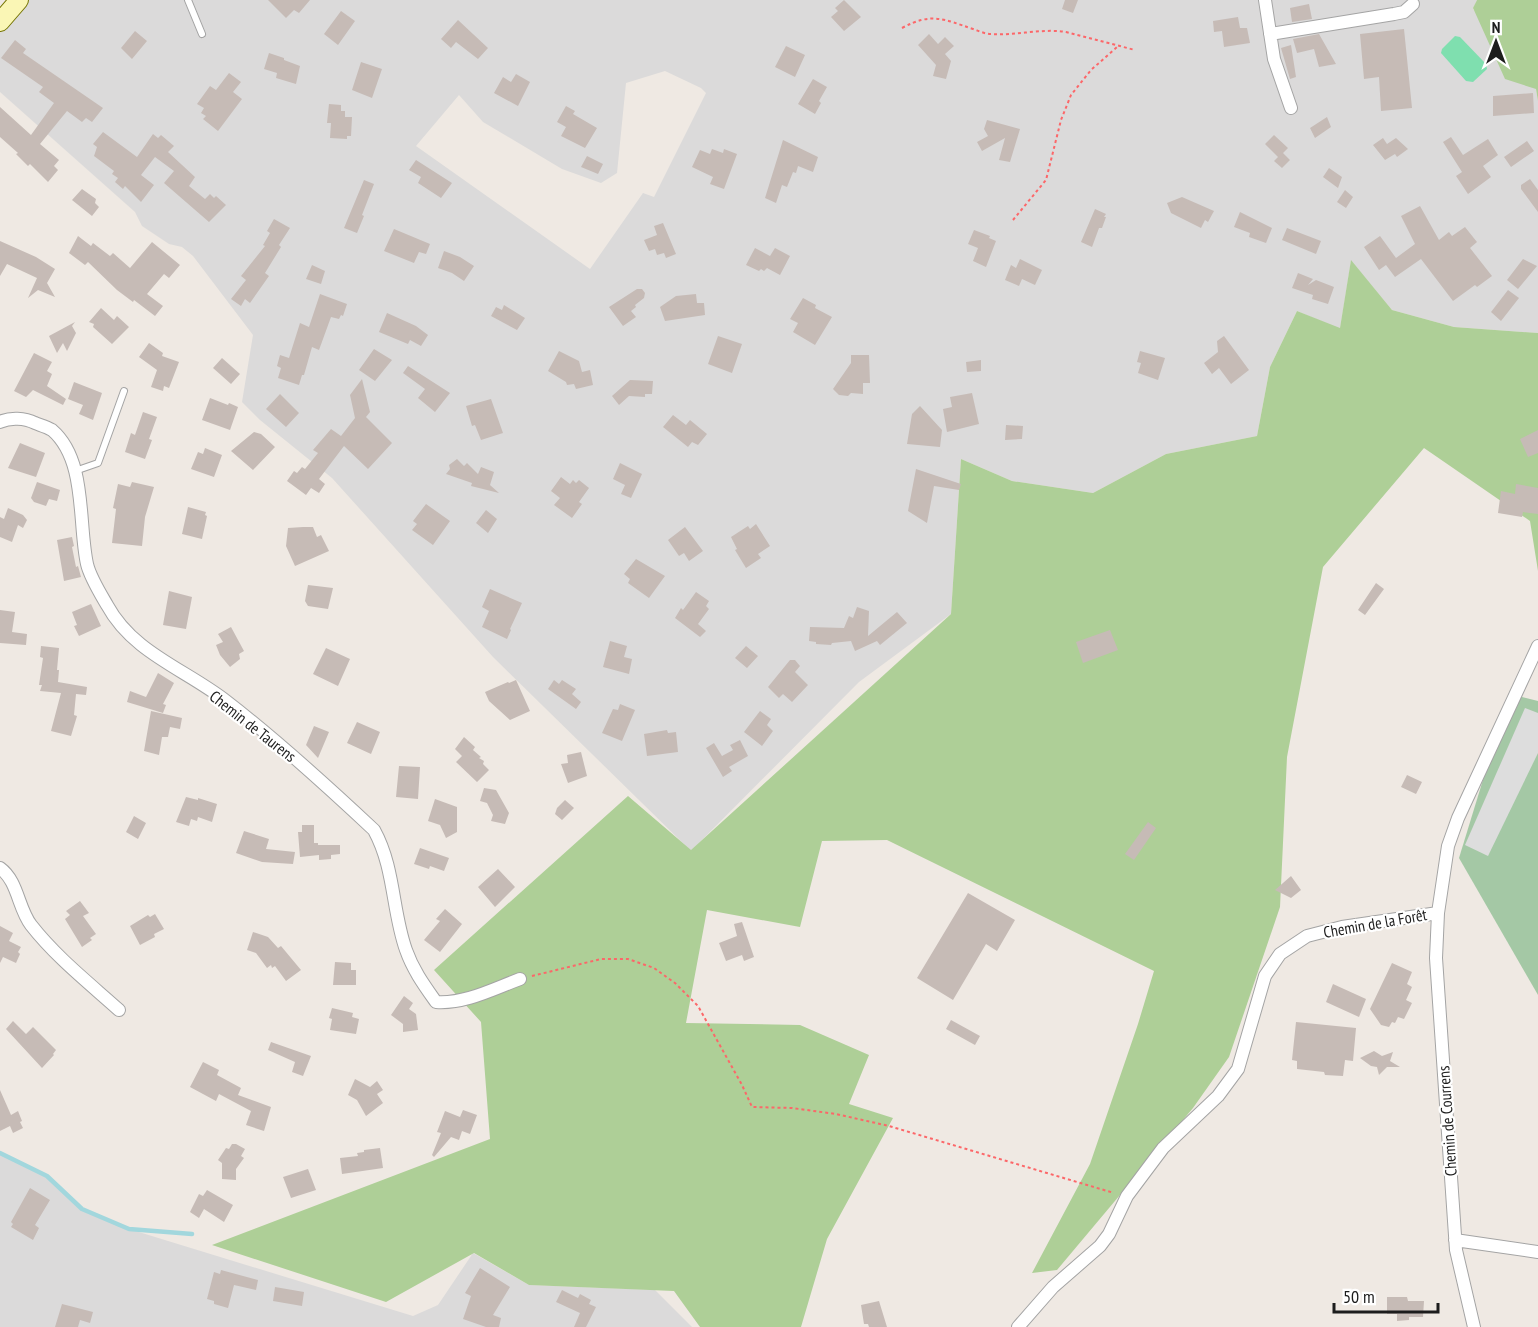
<svg xmlns="http://www.w3.org/2000/svg" width="1538" height="1327" font-family="'PT Sans Narrow',sans-serif">
<style>
.residential{fill:#dbdada;fill-rule:evenodd}
.forest{fill:#aecf97}
.cemetery{fill:#a4c8a5}
.pitch{fill:#7fdfaf}
.parking{fill:#ddd}
.lines{fill:none;stroke-linecap:round;stroke-linejoin:round}
.stream{stroke:#a2d7dd;stroke-width:4.5}
.building{fill:#c6bbb6}
.service-casing{stroke:#a4a4a4;stroke-width:8}
.minor-casing{stroke:#a4a4a4;stroke-width:14}
.secondary-casing{stroke:#767503;stroke-width:20}
.path{stroke:#fc6769;stroke-width:2;stroke-dasharray:3 3;stroke-linecap:butt}
.service{stroke:#fff;stroke-width:6}
.minor{stroke:#fff;stroke-width:12}
.secondary{stroke:#faf6b5;stroke-width:18}
.labels{text-anchor:middle;dominant-baseline:central;stroke-width:4.5;stroke-linejoin:round;paint-order:stroke}
.street-label{font-size:16px;fill:#1d1d1d;stroke:#fff}
</style>
<rect width="100%" height="100%" fill="#efe9e3"/>
<path class="residential" d="M25,0H1477L1473,9L1536,89L1538,101V333L1454,327L1392,310L1351,261L1340,329L1297,311L1270,367L1257,436L1166,454L1093,493L1012,481L961,459L951,614L859,682L691,851L493,657L332,478L260,420L242,402L253,335L193,256L182,247L169,244L142,226L135,212L0,92V29ZM665,71L701,88L706,93L654,197L643,193L590,269L416,146L459,95L483,122L562,169L601,183L617,173L626,83Z
M0,1153L47,1176L82,1209L129,1229L413,1316L438,1305L473,1253L529,1285L655,1290L692,1327H0Z"/>
<path class="forest" d="M1477,0H1538V101L1536,89L1505,79L1473,8Z
M1351,260L1392,310L1454,327L1538,333V571L1530,521L1424,448L1323,567L1287,757L1280,907L1229,1057L1193,1108L1057,1270L1032,1273L1090,1164L1138,1024L1154,971L887,840L822,841L800,927L707,910L686,1023L800,1025L869,1055L849,1104L893,1118L827,1239L801,1327H700L674,1291L529,1285L474,1253L386,1302L212,1245L490,1139L481,1022L434,970L628,796L691,850L951,614L961,459L1012,481L1093,493L1166,454L1257,436L1270,367L1297,311L1340,328Z"/>
<path class="cemetery" d="M1518,696L1538,701V995L1459,858L1486,770Z"/>
<path class="pitch" d="M1455,36L1460,37L1486,64L1487,69L1473,82L1466,81L1441,53L1442,49Z"/>
<path class="parking" d="M1525,708L1538,713V753L1488,856L1465,845Z"/>
<g class="lines">
<path class="stream" d="M0,1153L47,1176L82,1209L129,1229L192,1234"/>
</g>
<path class="building" d="M268,0H310L299,13L294,10L286,18Z
M844,0L861,17L844,31L831,17L838,11L835,8Z
M1065,0H1078L1073,13L1062,9Z
M1309,4L1312,19L1292,22L1290,8Z
M341,11L355,21L338,45L324,34Z
M1238,17L1240,28H1247L1250,43L1224,47L1222,31L1214,32L1213,21Z
M458,20L488,48L478,59L456,42L451,48L441,39Z
M1404,29L1412,108L1381,111L1379,77L1364,79L1360,34Z
M135,31L147,41L132,59L121,48Z
M929,34L938,44L945,37L954,46L945,54L951,61L946,79L933,76L936,65L918,45Z
M1319,34L1336,64L1319,67L1314,49L1297,53L1293,39Z
M15,40L26,49L23,53L103,108L92,122L86,118L82,122L67,111L40,144L59,160L54,166L58,170L48,182L30,164L28,166L16,154L18,153L0,137V107L31,135L54,103L39,92L43,87L1,58Z
M1291,45L1296,77L1290,79L1281,48Z
M786,46L805,55L795,77L775,67Z
M269,53L284,58V60L300,66L296,84L276,78L277,73L264,69Z
M361,62L382,69L372,98L352,90Z
M229,73L241,82L233,92L242,99L218,131L203,119L206,116L201,113L204,108L197,104L210,86L216,90Z
M516,74L530,82L518,106L494,93L503,77L511,82Z
M813,79L827,87L819,101L821,103L815,114L798,104Z
M1533,93L1534,113L1493,116V96Z
M329,104L341,105V111H345V117H352L351,136H347V139L330,138L331,123H327Z
M566,106L575,111L573,114L597,128L585,148L561,136L566,127L557,122Z
M1327,117L1331,127L1315,138L1310,128Z
M987,120L1020,129L1010,162L999,160L1005,138L982,151L977,142L988,136L984,129Z
M103,132L137,157L153,134L158,138L161,135L174,146L168,152L195,177L189,186L205,199L210,194L214,198L216,196L226,205L209,222L164,183L174,171L155,157L141,175L154,185L141,202L125,186L123,189L115,182L118,178L112,174L114,171L94,156L97,147L93,144Z
M1274,135L1288,148L1283,153L1290,160L1282,168L1274,161L1278,157L1265,144Z
M1451,137L1463,155L1488,139L1498,155L1483,166L1491,177L1468,194L1456,176L1462,172L1443,142Z
M1383,138L1387,144L1396,138L1408,149L1397,157L1395,154L1385,160L1373,145Z
M783,140L818,157L813,172L798,166L796,173L793,172L787,187L782,185L776,203L765,198Z
M1527,141L1534,151L1511,167L1504,157Z
M712,149L723,153L724,149L737,154L724,189L710,184L713,177L692,167L700,150L710,154Z
M587,156L603,164L598,174L581,167Z
M416,160L452,183L441,198L418,183L421,177L409,170Z
M1329,168L1342,177L1338,188L1323,177Z
M1530,179L1538,190V212L1521,189V185Z
M364,180L374,184L362,215L364,216L357,233L344,228Z
M82,189L96,199L95,203L99,207L92,216L72,200Z
M1345,190L1353,197L1346,208L1337,202Z
M1182,197L1214,211L1208,222L1205,220L1201,228L1171,213L1167,203Z
M1420,206L1439,240L1449,232L1452,236L1465,227L1477,242L1470,248L1492,276L1477,287L1475,285L1453,301L1421,259L1395,277L1386,265L1379,270L1364,247L1380,236L1396,258L1415,244L1401,216Z
M1095,209L1106,214L1104,217H1106L1102,228H1099L1092,247L1081,242Z
M1240,212L1272,228L1266,243L1249,237L1250,233L1234,227Z
M274,219L290,228L279,245L281,247L265,273L269,276L250,303L245,299L241,306L231,299L246,280L241,276L265,246L263,245L270,233L267,231Z
M663,223L676,254L666,258L664,253L657,255L655,249L649,251L644,240L657,235L654,226Z
M1287,228L1321,241L1316,254L1282,240Z
M394,229L430,244L426,254L419,252L414,263L384,251Z
M974,230L990,236L989,238L996,241L986,267L973,261L978,248L968,244Z
M78,236L91,246L93,243L110,256L113,253L130,268L152,242L180,265L169,278L164,274L147,294L163,306L155,316L134,300L133,302L117,290L88,262L85,265L69,253Z
M0,241L36,257L55,269L47,283L55,297L38,290L28,298L37,278L7,264L0,276Z
M755,248L770,256L775,248L790,256L780,275L767,268L764,271L761,269L759,271L746,265Z
M444,251L460,257L474,266L464,281L452,273L438,268Z
M1020,259L1042,270L1035,285L1022,279L1019,286L1005,280L1011,265L1016,268Z
M1523,259L1537,266L1518,289L1507,280Z
M312,265L325,271L321,284L306,279Z
M1298,273L1313,279L1308,285L1316,280L1334,287L1328,304L1312,299L1313,295L1292,288Z
M637,289H642L645,293L644,298L635,305L636,307L631,311L636,317L623,326L609,307Z
M1508,290L1519,298L1501,321L1491,312Z
M320,294L347,304L343,316L341,315L339,319L331,317L319,350L312,347L304,375H302L299,385L278,378L281,368L277,366L280,355L289,358L300,323L309,327Z
M696,294L697,303H704L705,315L665,321L660,307L676,296Z
M803,298L816,305L815,308L832,317L815,345L793,332L798,323L790,319Z
M504,305L525,318L517,330L491,316L496,307L502,310Z
M101,308L114,320L117,316L129,327L112,344L93,327L94,324L89,322Z
M387,313L416,326L428,335L421,346L410,340L408,344L379,332Z
M75,322L72,326L76,333L67,351L63,343L57,353L49,336Z
M718,336L742,344L732,373L708,364Z
M1224,336L1249,370L1231,384L1219,368L1212,374L1204,363L1218,352L1217,341Z
M149,343L163,353L162,356L179,362L169,388L164,386L163,391L151,387L157,370L139,357Z
M374,349L392,360L375,381L359,370Z
M559,351L579,361L582,372L590,370L593,385L576,389L574,384L567,385L566,382L548,371Z
M1140,351L1165,358L1158,380L1138,373L1141,363L1137,362Z
M34,353L52,362L47,371L52,374L47,386L66,399L63,405L33,390L26,397L14,391Z
M851,355H869L870,383H863V394L851,393L848,396L839,395L833,389L851,363Z
M222,358L240,374L231,384L213,368Z
M981,360V371L967,372L966,362Z
M408,366L450,393L435,412L418,398L425,389L403,373Z
M362,379L370,412L366,417L392,443L368,469L344,446L319,479L325,484L319,493L311,488L306,495L287,481L294,471L297,473L302,467L305,469L318,453L313,450L331,429L341,436L355,418L350,395Z
M630,380L653,381L652,394H645V397L629,396L619,405L612,396Z
M74,382L102,393L93,420L79,414L83,405L68,399Z
M972,393L979,424L947,432L943,409L952,407L950,397Z
M280,394L299,413L286,427L266,409Z
M210,398L228,405L229,403L238,407L230,430L202,420Z
M491,399L503,433L481,440L475,425L472,426L466,406Z
M920,406L942,430L940,447L907,444L912,414Z
M143,412L157,417L149,439L152,440L145,459L125,452L131,433L135,435Z
M673,415L686,425L690,420L707,434L698,445L692,442L688,447L663,427Z
M1006,425L1023,426L1022,439L1005,440Z
M1538,430V453L1528,457L1520,439Z
M254,432L261,434L275,447L253,470L231,451Z
M20,443L45,453L36,477L8,468Z
M205,448L222,455L214,477L191,469L198,452L203,454Z
M457,459L464,466L467,463L478,474L481,467L494,472L490,485L499,493L471,486L472,483L446,474L450,469L449,465Z
M620,463L642,474L631,498L621,494L625,485L613,479Z
M916,469L961,484L959,490L934,486L927,523L908,511Z
M561,477L570,484L573,480L576,483L579,480L589,488L579,502L582,504L572,518L554,505L560,498L551,491Z
M37,482L60,490L57,501L49,499L46,506L34,502L31,498Z
M132,482L154,487L145,517L142,546L112,543L116,509L113,508L118,484L130,487Z
M1516,484L1538,488V514L1523,512L1522,517L1498,513L1501,491L1515,494Z
M426,504L450,521L433,545L412,530L417,524L413,521Z
M188,507L206,512L205,515L207,516L202,539L182,534Z
M8,508L23,515L27,520L23,528L18,525L12,542L0,537V517L4,519Z
M486,510L497,519L488,533L476,523Z
M756,524L770,546L758,554L761,558L746,568L735,550L737,549L731,537L748,526L750,529Z
M303,527H313L317,537L321,535L329,551L295,566L286,546L288,528Z
M685,527L703,551L689,561L684,553L679,556L668,540Z
M72,537L74,546L72,547L76,567L78,566L81,577L64,581L57,540Z
M636,559L665,576L649,598L628,583L630,579L624,574Z
M1376,583L1384,589L1365,615L1358,610Z
M308,585L333,588L328,609L308,606L305,601Z
M490,589L522,603L510,629L511,630L507,639L482,627L489,611L482,607Z
M169,591L192,597L186,629L163,625Z
M696,592L709,601L706,606L709,609L698,624L706,631L700,637L675,618L681,608L683,610Z
M91,604L101,626L79,636L74,626L77,625L72,612Z
M857,607L869,611L868,636L897,612L907,623L880,645L877,641L855,651L851,641L832,643L831,645L816,644V642L809,641L810,627L844,628L849,616L853,618Z
M0,610L15,612L12,632L27,634L26,645L0,643Z
M231,627L244,651L239,654L240,659L230,667L220,655L216,645L223,642L218,634Z
M1110,630L1118,650L1083,663L1076,642Z
M610,641L627,646L624,657L632,659L629,674L603,667Z
M41,646L59,648L57,670H59L58,682L87,687L86,695L76,694L74,715L77,716L71,736L51,731L61,693L40,691L42,685H39L43,658L40,657Z
M746,646L758,656L747,668L735,658Z
M326,648L350,659L338,686L313,674Z
M790,660H795L800,666L795,672L808,685L792,702L783,694L779,698L768,687Z
M158,673L174,683L163,704L166,705L163,713L127,702L130,691L146,697Z
M516,680L530,711L510,720L489,701L485,692L508,682L509,683Z
M554,680L559,684L562,680L576,689L572,694L581,702L576,709L548,689Z
M620,704L635,710L622,741L602,733L613,709L618,710Z
M151,711L182,718L180,729L170,727L168,737H162L159,755L144,751Z
M760,711L771,719L767,725L773,731L762,746L744,732Z
M357,722L380,732L371,754L347,743Z
M314,726L329,732L318,758L306,745Z
M667,730L668,733L676,732L678,752L647,756L644,734Z
M464,737L475,747L473,750L481,757L479,758L484,761L483,764L489,770L477,782L456,762L462,756L455,749Z
M740,740L748,756L729,767L732,771L723,777L706,748L714,743L722,756L733,750L730,745Z
M581,752L587,776L568,783L561,764L568,763L567,755Z
M399,766L420,767L418,799L396,797Z
M1407,775L1422,782L1416,794L1401,787Z
M484,788L496,790L509,813L505,824L491,821L493,815L487,803L480,801Z
M186,797L198,800V798L217,804L212,822L198,817L197,821L191,819L189,826L176,822Z
M435,799L457,807V832L446,838L440,825L428,821Z
M565,800L574,808L562,820L555,814L557,808Z
M134,816L146,823L138,839L126,832Z
M1148,822L1156,828L1134,860L1125,854Z
M302,825H314V843H318V845H340V854L331,855V859L319,860V855L300,857L298,832H302Z
M244,831L269,839L266,849L295,852L293,864L262,862L236,853Z
M420,848L449,858L444,871L430,866L429,869L414,864Z
M498,869L515,887L495,907L478,887Z
M1291,876L1301,890L1291,898L1275,890Z
M968,893L1015,920L997,951L986,944L953,1000L917,978Z
M80,901L89,913L83,916L96,934L90,938L92,940L82,947L65,919L70,915L66,911Z
M445,909L462,924L440,952L424,940L440,921L436,919Z
M155,914L164,929L154,934L155,937L140,945L130,926L148,915L150,917Z
M742,922L754,957L744,961L742,955L726,961L719,943L737,936L734,924Z
M0,926L13,933L9,941L21,947L18,952L20,954L16,963L3,957L0,963Z
M253,932L268,937L278,948L281,946L301,970L286,981L275,966L272,968L271,965L267,968L256,953L247,950Z
M335,962L351,963V970H356V985H333Z
M1392,963L1412,972L1407,984L1412,987L1406,1000L1412,1003L1404,1019L1398,1017L1395,1023L1392,1022L1389,1027L1381,1025L1370,1009Z
M1333,984L1366,999L1359,1017L1326,1002Z
M404,996L413,1003L409,1009L416,1014L418,1030L403,1032V1024L391,1015Z
M332,1008L353,1013L352,1017L359,1019L356,1034L330,1030L332,1019L329,1018Z
M951,1020L980,1036L975,1045L946,1029Z
M13,1021L26,1034L33,1027L56,1050L53,1054L54,1055L42,1068L6,1029Z
M1296,1022L1356,1028L1353,1061L1345,1060L1343,1076L1325,1075L1324,1072L1297,1069V1061L1292,1060Z
M271,1042L311,1056L303,1076L292,1072L295,1062L268,1050Z
M1374,1051L1382,1056L1393,1052L1390,1061L1400,1067H1387L1379,1075L1377,1067L1371,1066L1360,1058Z
M203,1062L219,1070L217,1075L241,1088L238,1095L271,1107L264,1131L246,1125L251,1111L219,1094L216,1101L190,1087Z
M355,1079L370,1087L377,1081L383,1090L377,1094L383,1103L366,1116L357,1100L348,1095Z
M0,1090L11,1115L18,1111L22,1121L20,1122L23,1128L13,1133L10,1126L0,1131Z
M463,1110L477,1115L470,1134L462,1131L459,1140L451,1137L434,1157L432,1155L441,1133L437,1132L445,1111L460,1117Z
M232,1144H236L245,1149L241,1156L244,1158L236,1169V1180L222,1179V1163L218,1160L226,1148L229,1149Z
M380,1148L383,1168L342,1174L340,1158L358,1156L357,1153L364,1152V1150Z
M308,1169L316,1190L291,1198L283,1177Z
M30,1188L50,1200L35,1225L39,1228L33,1240L11,1227L13,1224L11,1222Z
M207,1190L233,1205L224,1222L204,1209L199,1218L190,1212L199,1194L203,1196Z
M480,1268L510,1287L493,1315L501,1318L499,1327H486L463,1319L471,1296L465,1293Z
M221,1270L258,1280L256,1290L234,1285L228,1308L214,1304V1301L207,1299L214,1272L220,1274Z
M275,1287L304,1292L302,1306L273,1301Z
M562,1290L578,1298L580,1294L591,1300L589,1304L596,1307L586,1327H574L580,1313L556,1302Z
M1387,1297H1407L1408,1301H1424L1423,1317H1409V1320L1397,1321V1314H1387Z
M879,1301L887,1327H869L868,1324H864L861,1305Z
M62,1304L93,1312L90,1323L80,1320L78,1327H55Z"/>
<g class="lines">
<defs>
<path id="service" d="M188,0L202,34
M75,471L98,463L124,391"/>
<path id="minor" d="M1265,0L1274,59L1291,108
M1270,34L1394,14L1404,12L1413,4
M0,422C10,417 25,418 35,423C40,425 47,427 52,430C87,460 78,523 87,564C90,577 100,593 107,605C133,653 185,669 226,701C278,741 326,785 374,830C395,868 392,911 406,950C413,970 424,985 436,1002C465,1004 493,989 520,979
M0,868C18,881 18,908 31,925C56,957 89,983 119,1010
M1438,913L1436,958L1456,1250L1474,1327
M1455,1240L1538,1252
M1018,1327L1053,1287L1100,1246L1109,1234L1127,1196L1163,1148L1218,1096L1238,1069L1265,976L1280,954L1307,936L1342,927L1438,913L1448,846L1458,818L1538,646"/>
<path id="secondary" d="M0,22L19,0"/>
</defs>
<use href="#service" class="service-casing"/>
<use href="#minor" class="minor-casing"/>
<use href="#secondary" class="secondary-casing"/>
<path class="path" d="M902,28C932,12 943,19 973,29C979,31 985,34 991,34C1016,36 1041,28 1066,32L1135,50
M1013,220L1046,180L1061,120L1071,95L1091,70L1117,47
M532,976L601,959H628L654,968L675,983L698,1006L742,1085L752,1107L792,1108L836,1114L889,1126L1114,1193"/>
<use href="#service" class="service"/>
<use href="#minor" class="minor"/>
<use href="#secondary" class="secondary"/>
</g>
<g class="labels">
<g class="street-label">
<text transform="translate(253 726) rotate(38)">Chemin de Taurens</text>
<text transform="translate(1375 923) rotate(-10)">Chemin de la Forêt</text>
<text transform="translate(1447 1121) rotate(-94)">Chemin de Courrens</text>
</g>
</g>
<g transform="translate(1496 42)" stroke="#ffffff" stroke-width="4.5" paint-order="stroke">
<path d="M0-4.5L10 22L0 15L-10 22Z" fill="#1d1d1d"/>
<text y="-9" font-size="16" font-weight="bold" text-anchor="middle" fill="#1d1d1d">N</text>
</g>
<path d="M1334 1303v9h104v-9" fill="none" stroke="#1d1d1d" stroke-width="3"/>
<text x="1343" y="1303" font-size="18" fill="#1d1d1d" stroke="#ffffff" stroke-width="4.5" paint-order="stroke">50 m</text>
</svg>
